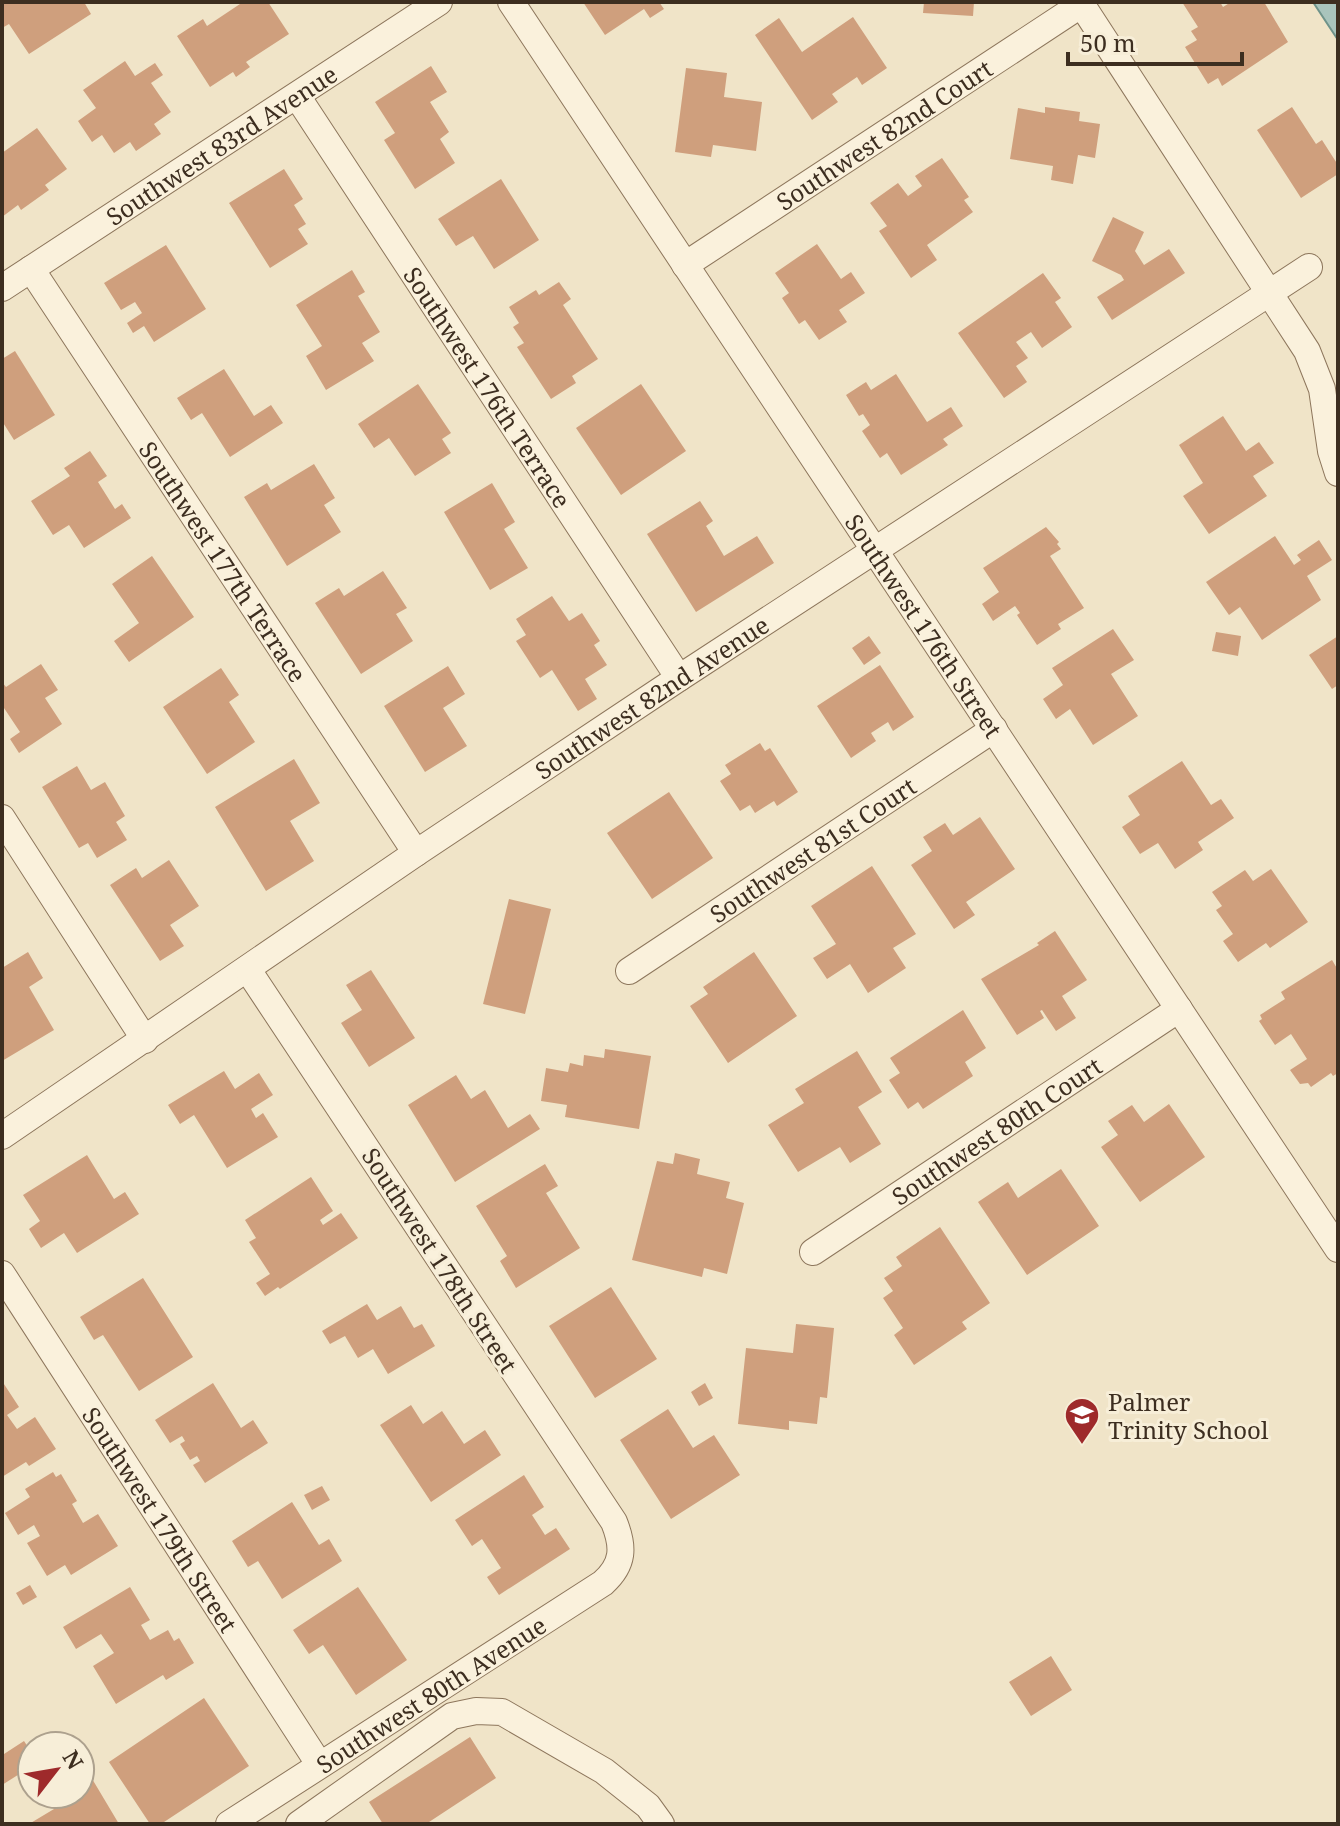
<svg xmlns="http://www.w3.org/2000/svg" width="1340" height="1826" font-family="'Noto Serif',serif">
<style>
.water{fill:#a9c4bc;stroke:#6f938a;stroke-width:2}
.building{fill:#cf9f7d}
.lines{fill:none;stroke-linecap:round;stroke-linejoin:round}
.minor-casing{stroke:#8d765c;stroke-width:28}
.minor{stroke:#faf1dc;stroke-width:26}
.labels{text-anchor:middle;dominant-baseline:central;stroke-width:6;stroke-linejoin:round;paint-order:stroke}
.street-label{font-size:24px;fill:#3d2e20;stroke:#f7eed8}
.poi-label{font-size:24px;fill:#3d2e20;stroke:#f7eed8;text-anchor:start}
</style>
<rect width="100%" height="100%" fill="#f0e4c8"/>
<path class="water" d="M1313,2H1338V40Z"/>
<path class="building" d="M2,2H84L91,14L29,54L9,24L2,28Z
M243,2H268L289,34L246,62L250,67L236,77L233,72L210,87L177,36L203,19L207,26Z
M583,2H659L664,9L650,18L644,9L605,35Z
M924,2H974L973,16L923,13Z
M1182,2H1220L1223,7L1231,2H1264L1288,42L1222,86L1218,78L1208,84L1185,47L1197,40L1191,31L1198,27Z
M853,17L887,68L862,85L857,77L832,94L838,102L812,120L755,35L779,18L802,52Z
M125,61L135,76L155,63L163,75L151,83L171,112L154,124L161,134L136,151L130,142L114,153L102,135L92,142L78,121L96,108L83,90Z
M431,66L447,92L430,102L449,132L440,139L455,163L415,189L384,140L395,133L375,102Z
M686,68L727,73L724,97L762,102L756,151L713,145L711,157L675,152Z
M1045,107L1080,112L1079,121L1100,124L1095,158L1078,155L1073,184L1051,180L1053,166L1010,159L1018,108L1045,113Z
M1292,107L1316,144L1322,140L1338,165V174L1301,198L1257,130Z
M37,128L67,169L45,185L49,190L21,210L18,205L2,217V153Z
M942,158L969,197L964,200L973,212L927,245L937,260L911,278L879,231L887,226L870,203L898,183L908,196L922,186L915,176Z
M284,169L303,199L294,205L306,224L298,229L308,244L270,268L229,203Z
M501,179L539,240L494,269L473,236L456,246L438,219Z
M1113,217L1144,232L1135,251L1144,265L1169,249L1185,273L1112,320L1097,297L1124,280L1121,275L1092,261Z
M817,244L841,279L851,272L865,293L839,310L847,322L819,340L805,320L799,324L782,298L789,293L775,273Z
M166,245L206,309L154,342L144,326L133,333L127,323L142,313L135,302L121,310L104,283Z
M352,270L365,292L358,296L380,332L362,343L374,361L326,390L306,356L322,346L296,305Z
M1043,273L1061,298L1055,302L1072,327L1042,348L1031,332L1016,342L1028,358L1016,366L1027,382L1004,398L958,333Z
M559,282L571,299L563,305L598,359L572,376L576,383L551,399L517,347L524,343L513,327L519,323L509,307L536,290L539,295Z
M15,351L55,415L14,440L2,421V359Z
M224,369L254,416L271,405L283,423L230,457L202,413L191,420L177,398Z
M896,374L927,422L951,407L963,426L943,439L948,445L901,475L887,453L880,458L862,431L870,425L863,414L859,416L846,395L866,382L871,390Z
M418,384L451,433L442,439L451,453L415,476L389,438L374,448L358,424Z
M641,384L686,451L621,495L576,428Z
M1223,416L1246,451L1259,442L1274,463L1253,476L1267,496L1209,534L1183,496L1203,483L1179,445Z
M90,451L107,476L98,482L115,509L122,504L131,518L84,548L69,525L53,535L31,501L70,476L64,468Z
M314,464L335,498L324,505L341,532L287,566L244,497L267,483L271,490Z
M492,483L515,522L504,529L528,568L490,590L444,512Z
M700,501L713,521L706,526L724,556L757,536L774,563L696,612L647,534Z
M1046,527L1059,542L1057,544L1061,549L1050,556L1084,608L1058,624L1061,629L1037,645L1017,615L1020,613L1015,606L993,621L982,604L999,592L983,568Z
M1275,536L1294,565L1301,560L1297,555L1319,540L1332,560L1307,576L1321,600L1262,640L1240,607L1229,615L1206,582Z
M152,556L194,617L129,662L114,641L139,623L112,584Z
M383,571L407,608L396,614L413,641L361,674L315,603L339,588L344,596Z
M552,596L569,621L582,613L600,641L594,645L607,665L585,679L597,699L578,711L552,670L540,678L516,641L526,635L516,619Z
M1113,629L1134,660L1111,674L1138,716L1093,745L1070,709L1056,719L1043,699L1063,685L1052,668Z
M1216,632L1241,636L1238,656L1212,651Z
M869,636L881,653L864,665L852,648Z
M1338,636V685L1332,689L1309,655Z
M41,664L58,690L45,698L62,724L19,753L10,739L20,732L2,705V682L6,687Z
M880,665L914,717L893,731L888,722L871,733L876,741L851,758L817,706Z
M448,666L465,694L443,708L467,746L425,772L384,706Z
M221,668L239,695L229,702L255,742L207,774L163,707Z
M760,743L765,751L770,748L798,792L777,806L774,801L755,813L750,805L740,811L720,781L731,774L725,765Z
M294,759L320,803L290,821L314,861L266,891L215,807Z
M1182,761L1211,805L1221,799L1234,818L1198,842L1203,850L1175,869L1158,843L1140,854L1122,827L1140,815L1128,796Z
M77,766L91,790L105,782L125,816L116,822L127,840L97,858L88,843L79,848L42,787Z
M669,792L713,858L652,899L607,833Z
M980,817L1015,869L966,902L975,915L954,929L911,865L932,851L923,837L945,823L953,835Z
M169,860L199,906L170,925L184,946L160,961L110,885L136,868L142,878Z
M872,866L916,934L893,948L906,968L868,993L850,964L827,979L813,958L836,944L811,906Z
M1271,869L1308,922L1270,948L1266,943L1238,962L1223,941L1233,934L1216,910L1222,906L1212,892L1245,870L1253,881Z
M509,899L551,909L525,1014L483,1004Z
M1055,931L1087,980L1062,996L1076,1018L1056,1031L1042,1010L1040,1011L1044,1018L1017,1035L981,979L1039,945L1037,943Z
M28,952L43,978L29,987L54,1030L2,1061V968Z
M754,952L797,1016L728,1063L690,1006L708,994L703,987Z
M1332,960L1338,970V1073L1333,1076L1331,1073L1311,1087L1308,1083L1300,1084L1290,1070L1307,1059L1291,1034L1275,1045L1259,1021L1262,1019L1260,1015L1285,999L1281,992Z
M371,970L415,1038L369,1067L341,1023L362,1010L346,985Z
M963,1010L986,1048L965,1062L973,1076L923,1109L918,1102L908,1109L889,1080L900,1073L890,1058Z
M605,1049L651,1056L639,1129L565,1117L567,1105L541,1101L546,1068L568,1072L570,1063L583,1066L584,1055L604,1058Z
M857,1051L882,1092L858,1107L881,1144L850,1163L840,1147L798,1172L768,1125L804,1103L795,1089Z
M224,1071L235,1089L259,1073L273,1095L251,1109L256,1118L263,1113L278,1137L227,1168L194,1115L180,1124L168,1105Z
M456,1075L471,1099L485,1090L508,1128L530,1114L540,1129L455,1182L408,1105Z
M1169,1104L1205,1157L1140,1202L1101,1147L1118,1135L1108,1121L1132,1105L1144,1122Z
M675,1153L700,1159L697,1174L730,1182L726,1198L744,1203L727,1274L704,1268L702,1277L632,1260L657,1161L673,1164Z
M87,1155L114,1199L125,1192L139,1214L77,1253L64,1233L41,1248L29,1229L40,1221L23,1195Z
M545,1164L558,1186L546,1193L580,1248L516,1288L500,1261L507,1256L476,1206Z
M1061,1169L1099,1226L1027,1275L978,1202L1008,1182L1018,1198Z
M311,1177L333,1211L320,1220L323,1225L341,1213L358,1238L280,1289L278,1287L265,1296L256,1283L270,1274L249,1242L256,1238L245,1220Z
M940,1227L990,1303L962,1322L967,1329L914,1365L894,1335L903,1328L883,1298L893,1291L884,1278L902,1266L896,1257Z
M143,1278L193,1357L139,1391L103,1335L94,1340L80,1317Z
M611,1287L657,1359L595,1398L549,1326Z
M367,1304L377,1320L401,1306L414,1328L422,1324L435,1346L388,1374L373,1349L358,1358L345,1336L330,1344L322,1331Z
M796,1324L834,1328L827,1398L820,1397L817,1424L789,1421V1430L738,1424L746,1348L793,1353Z
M2,1381L19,1407L7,1415L17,1429L35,1417L56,1449L29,1466L26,1462L2,1477Z
M213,1383L241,1428L253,1420L268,1443L205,1483L193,1465L200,1461L197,1456L190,1460L180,1444L185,1441L182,1436L170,1443L155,1420Z
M705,1383L713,1398L699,1406L691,1392Z
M411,1405L423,1424L442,1411L464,1444L485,1430L501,1455L431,1502L380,1425Z
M668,1409L693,1448L714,1435L740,1475L671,1519L620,1440Z
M53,1472L56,1477L61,1474L77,1501L72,1504L83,1523L98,1514L118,1546L71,1575L65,1565L47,1576L27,1543L40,1536L34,1525L18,1535L5,1513L30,1497L25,1489Z
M524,1475L544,1507L532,1515L545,1535L556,1528L570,1549L499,1595L487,1577L501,1568L482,1539L472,1546L455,1520Z
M322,1486L330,1500L312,1510L304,1495Z
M292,1502L319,1545L329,1539L342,1561L282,1599L258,1561L248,1567L232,1541Z
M30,1585L37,1597L23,1605L16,1593Z
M130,1587L150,1620L141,1625L150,1640L168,1630L174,1641L179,1638L194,1663L166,1680L163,1675L116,1704L93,1666L114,1653L101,1634L76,1649L63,1627Z
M358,1587L407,1660L356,1695L323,1645L309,1654L293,1630Z
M1051,1656L1072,1690L1031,1716L1009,1682Z
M204,1698L249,1766L161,1824H150L109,1762Z
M470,1737L496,1778L426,1824H383L369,1802Z
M24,1741L32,1753V1766L2,1785V1751L4,1754Z
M88,1772L119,1824H29L54,1809L47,1797L51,1794H80V1777Z"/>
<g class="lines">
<defs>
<g id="minor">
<path id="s1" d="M511,2L1338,1249"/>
<path d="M1080,2L1307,351L1322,389L1331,451L1338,473"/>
<path id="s2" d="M297,96L679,678"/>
<path id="s3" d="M685,265L1082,4"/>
<path id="s4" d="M31,269L416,853"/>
<path id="s5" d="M2,288L439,2"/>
<path d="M2,818L145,1040"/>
<path id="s6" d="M629,971L994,729"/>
<path id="s7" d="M2,1136L416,853L679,678L1309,267"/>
<path id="s8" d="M813,1252L1179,1009"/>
<path id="s9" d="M2,1274L319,1764"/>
<path id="s10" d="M229,1824L603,1583C624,1564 624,1547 614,1522L248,970"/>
<path d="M299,1824L452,1716L476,1711L502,1712L604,1771L648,1806L661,1824"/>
</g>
</defs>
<use href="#minor" class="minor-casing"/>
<use href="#minor" class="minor"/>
</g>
<defs>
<symbol id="school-pin" viewBox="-11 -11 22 30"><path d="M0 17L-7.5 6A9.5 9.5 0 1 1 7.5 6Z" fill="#9e2a2b" stroke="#f7eed8"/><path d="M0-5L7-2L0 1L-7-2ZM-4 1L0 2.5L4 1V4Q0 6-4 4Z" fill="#fff"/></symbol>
</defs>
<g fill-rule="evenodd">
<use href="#school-pin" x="1062" y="1395" width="40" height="54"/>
</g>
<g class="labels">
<g class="street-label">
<text stroke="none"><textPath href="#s3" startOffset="238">Southwest 82nd Court</textPath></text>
<text stroke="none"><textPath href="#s5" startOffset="262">Southwest 83rd Avenue</textPath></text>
<text stroke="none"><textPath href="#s2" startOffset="348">Southwest 176th Terrace</textPath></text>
<text stroke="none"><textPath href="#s4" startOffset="350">Southwest 177th Terrace</textPath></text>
<text stroke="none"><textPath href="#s1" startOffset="748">Southwest 176th Street</textPath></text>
<text stroke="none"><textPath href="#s7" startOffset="784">Southwest 82nd Avenue</textPath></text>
<text stroke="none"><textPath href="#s6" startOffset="220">Southwest 81st Court</textPath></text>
<text stroke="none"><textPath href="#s8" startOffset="220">Southwest 80th Court</textPath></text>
<text transform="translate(440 1260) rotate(57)">Southwest 178th Street</text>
<text stroke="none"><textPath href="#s9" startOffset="292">Southwest 179th Street</textPath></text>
<text stroke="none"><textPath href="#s10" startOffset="240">Southwest 80th Avenue</textPath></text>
</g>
<g class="poi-label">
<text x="1108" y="1401">Palmer<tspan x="1108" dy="28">Trinity School</tspan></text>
</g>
</g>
<rect width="1340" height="1826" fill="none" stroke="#3d2e20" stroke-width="8"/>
<g transform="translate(56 1770) rotate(59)"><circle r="38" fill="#f7eed8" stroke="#ada18e" stroke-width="2"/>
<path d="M0-6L14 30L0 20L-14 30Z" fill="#9e2a2b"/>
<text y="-12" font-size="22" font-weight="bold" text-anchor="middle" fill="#3d2e20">N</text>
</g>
<path d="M1068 52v12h174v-12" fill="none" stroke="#3d2e20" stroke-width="4"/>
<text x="1080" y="52" font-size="24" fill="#3d2e20" stroke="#f7eed8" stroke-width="6" paint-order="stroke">50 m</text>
</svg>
